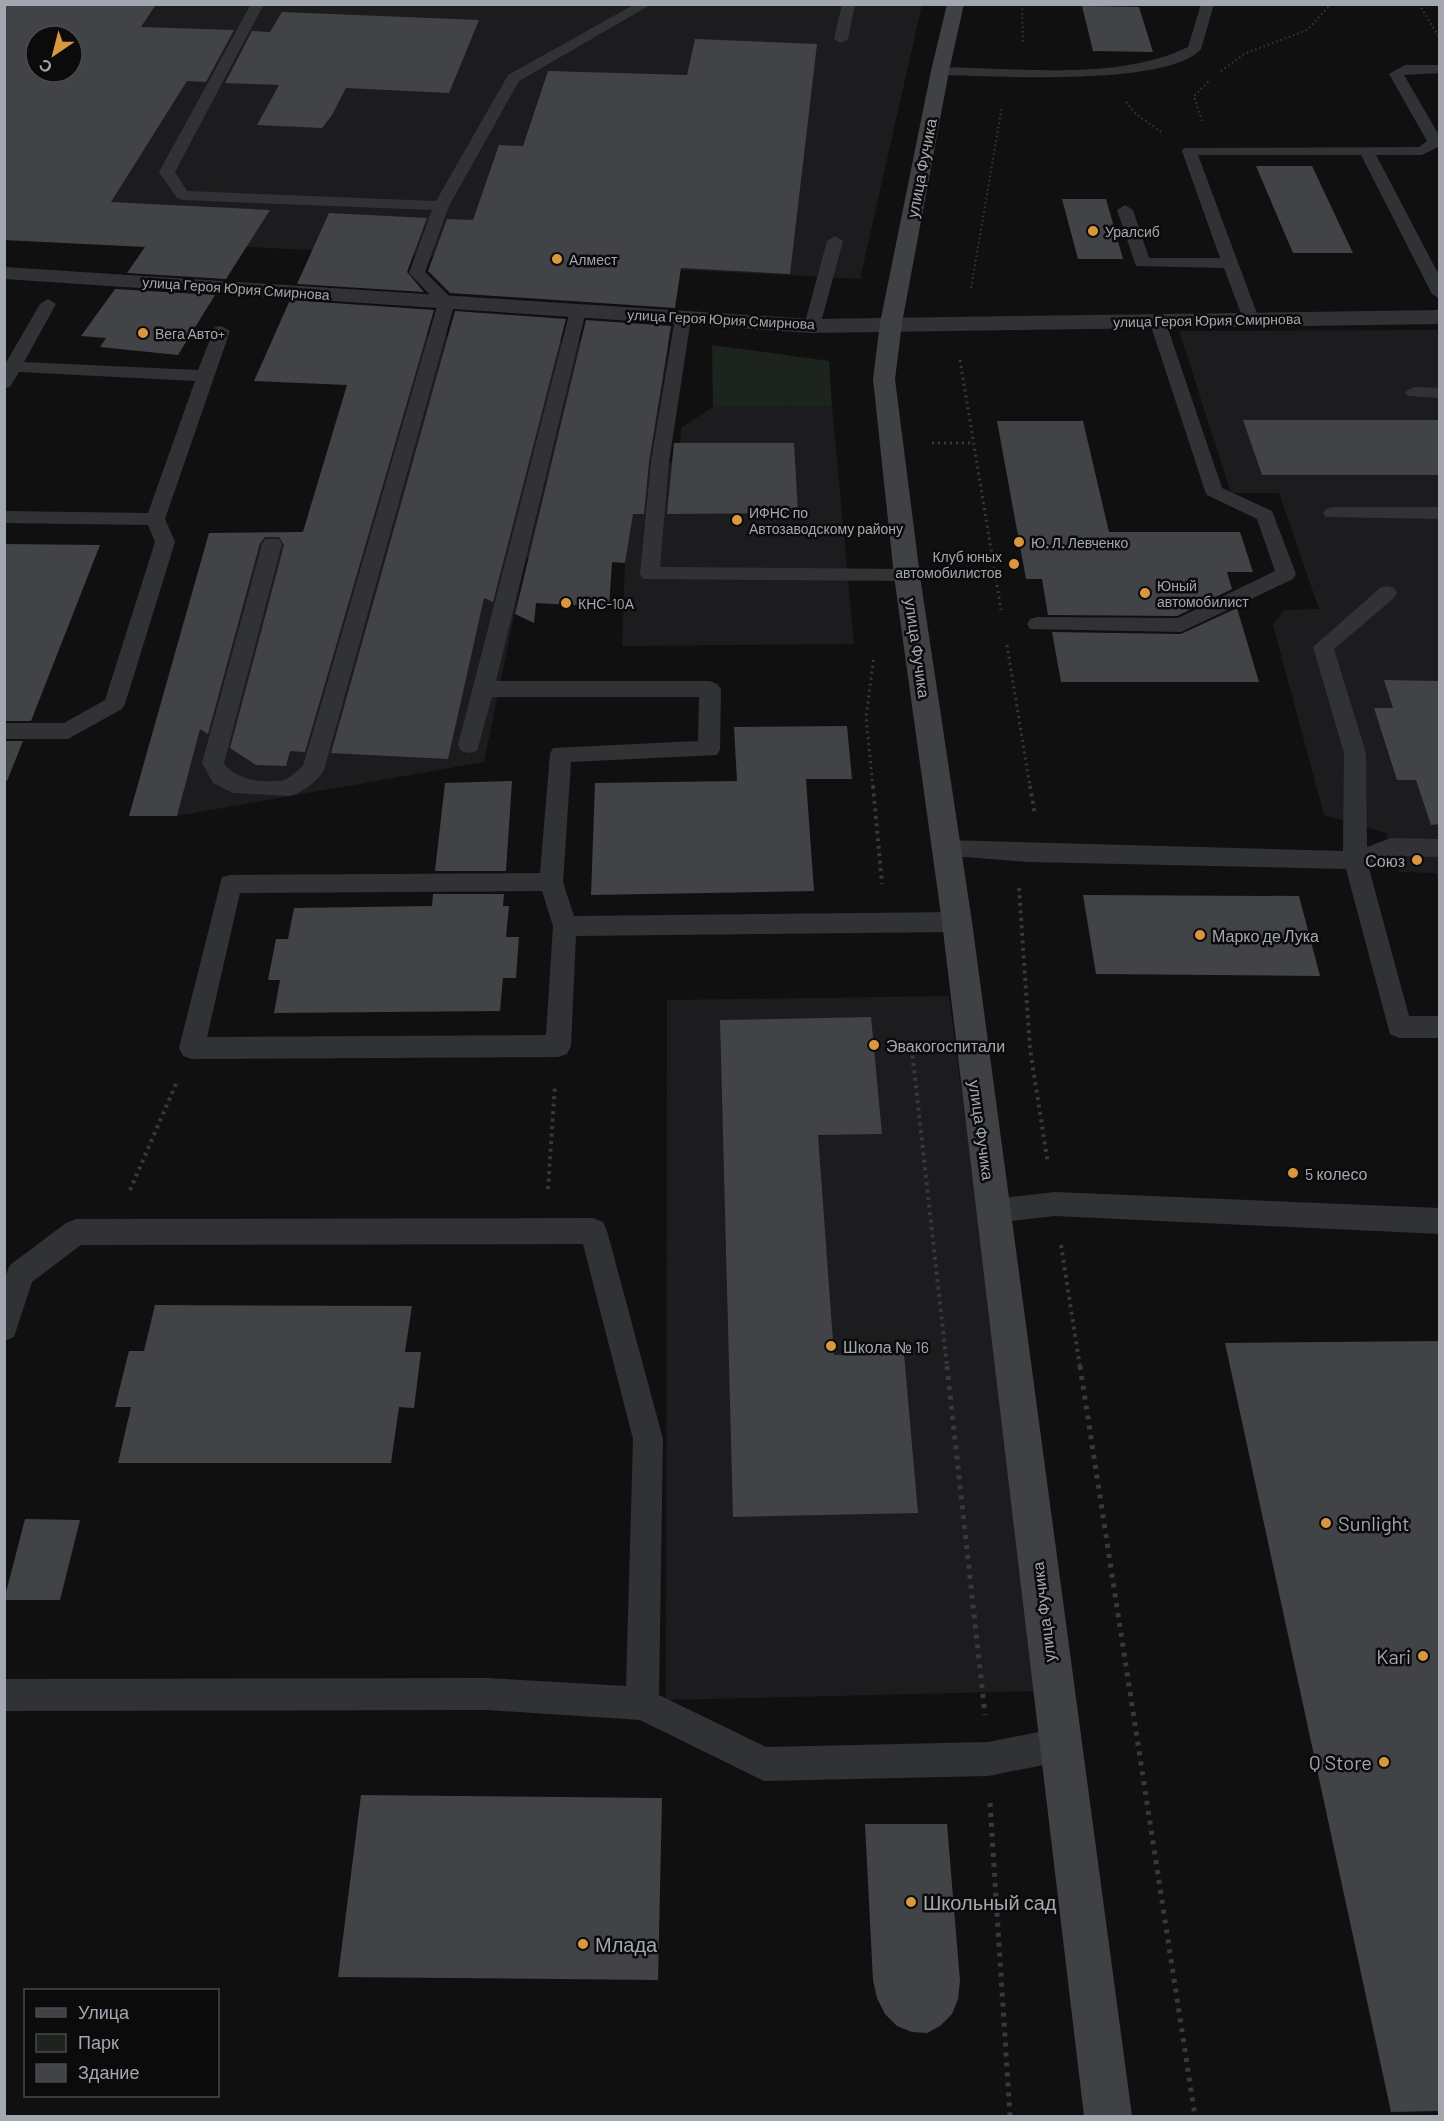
<svg xmlns="http://www.w3.org/2000/svg" width="1444" height="2121" font-family="Barlow,sans-serif">
<style>
.built{fill:#1c1c1e;fill-rule:evenodd}
.green{fill:#1d231d}
.building{fill:#424346;fill-rule:evenodd}
.lines{fill:none;stroke-linecap:round;stroke-linejoin:round}
.path-far3{stroke:#37393c;stroke-width:2;stroke-dasharray:1.5 3;stroke-linecap:butt}
.path-far2{stroke:#37393c;stroke-width:3;stroke-dasharray:2 4;stroke-linecap:butt}
.path-far1{stroke:#37393c;stroke-width:4;stroke-dasharray:3 4.5;stroke-linecap:butt}
.path{stroke:#37393c;stroke-width:5;stroke-dasharray:4 6;stroke-linecap:butt}
.lane{fill:#313235;fill-rule:evenodd}
.street{fill:#313235;fill-rule:evenodd}
.secondary{fill:#404145;fill-rule:evenodd}
.poi-dot{fill:#d9983f;stroke:#0b0b0c;stroke-width:2}
.labels{text-anchor:middle;dominant-baseline:central;stroke-width:5;stroke-linejoin:round;paint-order:stroke}
.far-poi-label{font-size:14px;fill:#a3a8b0;stroke:#0b0b0c;text-anchor:start}
.far-street-label{font-size:14px;fill:#a3a8b0;stroke:#0b0b0c}
.street-label{font-size:16px;fill:#a3a8b0;stroke:#0b0b0c}
.poi-label{font-size:16px;fill:#a3a8b0;stroke:#0b0b0c;text-anchor:start}
.near-poi-label{font-size:20px;fill:#a3a8b0;stroke:#0b0b0c;text-anchor:start}
</style>
<rect width="100%" height="100%" fill="#101011"/>
<path class="built" d="M4,5H922L860,279L155,242L5,240ZM36,36H72V72H36Z
M1439,330V882L1436,873L1399,872L1386,833L1324,815L1273,625L1284,610L1319,609L1279,493H1231L1179,331Z
M363,332L669,345L652,462L679,463L681,428L713,407L832,406L854,644L622,646L625,563L526,558L484,762L177,816H129L209,533L303,532Z
M949,996L1040,1691L666,1700L667,1000Z"/>
<path class="green" d="M712,345L829,361L832,406L713,407Z"/>
<path class="building" d="M4,4L155,6L141,27L234,30L206,82L187,81L111,202L270,210L226,279L127,273L145,247L4,240ZM36,36H72V72H36Z
M1082,6L1139,7L1153,52L1093,51Z
M282,12L479,20L449,93L346,88L332,115L322,128L257,125L279,85L225,83L252,31L270,32Z
M695,39L817,44L790,274L681,268L675,308L450,293L428,271L447,219L473,220L499,145L523,146L548,71L687,75Z
M1256,166H1312L1353,253H1293Z
M1062,199H1106L1123,259H1078Z
M329,213L427,218L407,272L424,292L297,284Z
M115,289L215,295L178,355L100,347L106,338L81,336Z
M290,300L434,310L305,752L290,751L286,766L256,765L230,748L284,545L279,537H265L260,543L208,734L200,729L177,816H129L209,533L303,532L347,385L254,381Z
M455,311L566,319L493,602L484,598L448,759L331,753Z
M586,320L671,326L649,462L644,514H633L625,563L612,562L609,607L536,603L534,623L515,614Z
M1243,420H1440V475H1262Z
M997,421H1083L1109,532H1240L1253,572H1227L1232,589L1177,616L1048,615L1042,579H1026Z
M674,443H794L798,513L667,514Z
M4,544L100,545L31,721H4Z
M1237,608L1259,682H1061L1052,632L1181,634Z
M1384,680L1440,681V824L1431,825L1416,780H1397L1374,708H1393Z
M847,726L852,779H806L814,891L591,895L595,783L737,781L734,727Z
M4,741H23L7,781H4Z
M512,781L506,871H435L445,783Z
M433,894H504L503,906H509L506,937H519L516,978H503L500,1011L274,1013L280,980H268L276,939H288L294,908L432,906Z
M1083,895L1299,896L1320,976L1096,974Z
M871,1017L882,1134L818,1135L834,1355L904,1354L918,1513L733,1517L720,1020Z
M155,1305L412,1306L405,1352H421L414,1408L399,1407L391,1463H118L131,1407H115L129,1351H144Z
M1440,1341V2111L1391,2112L1225,1343Z
M25,1519L80,1520L60,1600H4Z
M361,1795L662,1798L658,1980L338,1977Z
M865,1824H947L960,1981L958,1999L952,2014L940,2026L927,2033L912,2032L897,2026L885,2014L877,1998L873,1980Z"/>
<g class="lines">
<path class="path-far3" d="M1022,4L1023,43
M1419,4L1439,37
M1221,71L1244,54L1307,30L1331,4
M1126,102L1136,114L1161,132
M1202,121L1194,96L1209,81
M971,288L1002,106"/>
<path class="path-far2" d="M960,360L1001,610
M932,443H973
M1007,645L1030,787
M873,787L866,717L874,656"/>
<path class="path-far1" d="M873,786L882,884
M1030,786L1035,815
M1019,888L1030,1049L1048,1164
M930,1051H912L947,1367
M548,1189L555,1085
M130,1190L176,1084
M1061,1245L1080,1367"/>
<path class="path" d="M947,1366L985,1715
M1080,1366L1195,2116
M990,1803L1010,2116"/>
<path class="lane" d="M251,4H264L175,172L187,191L436,201L508,75L635,4H652L519,81L449,206L425,272L455,302L324,770C318,781 302,793 290,796L233,793L213,783L202,763L262,544L265,539H279L282,544L224,763C234,780 266,784 284,780C290,778 298,770 303,766L438,303L409,273L432,210L182,200L177,198L159,172Z
M842,4H855L848,39L841,43L834,39Z
M1201,4H1214L1201,49C1168,87 992,76 940,75L933,71L940,67C1016,68 1119,81 1188,47Z
M1405,65H1440V73L1404,75L1440,137V146L1422,155H1376L1440,277V299L1432,294L1361,155H1198L1259,319L1257,323H1245L1243,319L1224,268L1136,266L1117,210L1125,205L1133,210L1149,258H1220L1182,151L1184,148L1419,147L1427,141L1389,74Z
M835,236L843,241L820,326L818,330H806L804,326L827,241Z
M48,299L56,304L24,362L198,370L215,327L221,326L230,331L165,519L175,542L125,704L122,709L68,739H4V723H64L105,700L155,542L148,525L4,523V511L148,513L195,381L19,372L10,387L4,388V366L40,304Z
M578,306L586,311L496,681H710L717,684L721,689L720,749L717,755L571,762L563,882L574,916L957,912L965,915L969,922L965,929L957,932L576,936L571,1046L567,1054L558,1057L192,1059L183,1056L179,1048L222,877L230,875L540,873L550,754L553,748L698,741L699,697H492L477,751L469,753L461,751L458,745L570,311ZM542,891L553,926L546,1035L207,1037L240,893Z
M683,313L691,318L669,462L660,567L907,569L914,571L917,576L914,581L643,579L640,574L651,462L675,318Z
M1157,315L1165,320L1222,488L1272,511L1296,574L1293,579L1181,632L1030,629L1027,624L1030,619L1037,617L1178,618L1275,571L1257,519L1207,495L1205,491L1149,320Z
M1414,387L1440,388V398L1408,396L1405,392Z
M1333,507H1440V519L1326,517L1323,513L1326,509Z
M1387,586L1394,588L1397,593L1394,598L1334,649L1366,753L1367,847L1391,838L1440,839V857L1392,856L1368,865L1409,1016H1440V1038H1399L1390,1034L1346,869L1029,862L939,855L935,849L939,843L947,840L1343,851L1344,753L1313,647L1380,588Z
M1055,1192L1440,1208V1234L1055,1216L993,1223L983,1220L979,1211L983,1202L993,1199Z
M593,1218L603,1222L607,1231L663,1439L659,1695L766,1747L988,1742L1059,1728L1071,1733L1076,1745L1071,1757L1059,1762L988,1776L764,1781L640,1720L488,1710L4,1711V1679L488,1678L626,1686L633,1439L583,1244L81,1245L32,1282L14,1337L4,1341V1279L10,1265L66,1223L76,1219Z"/>
<path class="street" d="M4,267L812,319L1440,310V324L812,333L4,279Z"/>
<path class="secondary" d="M947,4H964L949,71L902,323L895,379L920,576L972,922L1132,2116H1084L942,922L894,576L873,379L880,323L931,71Z"/>
</g>
<g class="poi-dot">
<circle cx="1093" cy="231" r="6"/>
<circle cx="557" cy="259" r="6"/>
<circle cx="143" cy="333" r="6"/>
<circle cx="737" cy="520" r="6"/>
<circle cx="1019" cy="542" r="6"/>
<circle cx="1014" cy="564" r="6"/>
<circle cx="1145" cy="593" r="6"/>
<circle cx="566" cy="603" r="6"/>
<circle cx="1417" cy="860" r="6"/>
<circle cx="1200" cy="935" r="6"/>
<circle cx="874" cy="1045" r="6"/>
<circle cx="1293" cy="1173" r="6"/>
<circle cx="831" cy="1346" r="6"/>
<circle cx="1326" cy="1523" r="6"/>
<circle cx="1423" cy="1656" r="6"/>
<circle cx="1384" cy="1762" r="6"/>
<circle cx="911" cy="1902" r="6"/>
<circle cx="583" cy="1944" r="6"/>
</g>
<g class="labels">
<g class="far-poi-label">
<text x="1105" y="231">Уралсиб</text>
<text x="569" y="259">Алмест</text>
<text x="155" y="333">Вега Авто+</text>
<text x="749" y="512">ИФНС по<tspan x="749" dy="16">Автозаводскому району</tspan></text>
<text x="1031" y="542">Ю. Л. Левченко</text>
<text x="1002" y="556" text-anchor="end">Клуб юных<tspan x="1002" dy="16">автомобилистов</tspan></text>
<text x="1157" y="585">Юный<tspan x="1157" dy="16">автомобилист</tspan></text>
<text x="578" y="603">КНС-10А</text>
</g>
<g class="far-street-label">
<text transform="translate(236 288) rotate(4)">улица Героя Юрия Смирнова</text>
<text transform="translate(721 319) rotate(3)">улица Героя Юрия Смирнова</text>
<text transform="translate(1207 320) rotate(-1)">улица Героя Юрия Смирнова</text>
</g>
<g class="street-label">
<text transform="translate(921 168) rotate(-79)">улица Фучика</text>
<text transform="translate(918 648) rotate(82)">улица Фучика</text>
<text transform="translate(982 1130) rotate(82)">улица Фучика</text>
<text transform="translate(1043 1612) rotate(-97)">улица Фучика</text>
</g>
<g class="poi-label">
<text x="1405" y="860" text-anchor="end">Союз</text>
<text x="1212" y="935">Марко де Лука</text>
<text x="886" y="1045">Эвакогоспитали</text>
<text x="1305" y="1173">5 колесо</text>
<text x="843" y="1346">Школа № 16</text>
</g>
<g class="near-poi-label">
<text x="1338" y="1523">Sunlight</text>
<text x="1411" y="1656" text-anchor="end">Kari</text>
<text x="1372" y="1762" text-anchor="end">Q Store</text>
<text x="923" y="1902">Школьный сад</text>
<text x="595" y="1944">Млада</text>
</g>
</g>
<rect width="1444" height="2121" fill="none" stroke="#a3a8b0" stroke-width="12"/>
<rect x="24" y="1989" width="195" height="108" fill="#0b0b0c" stroke="#484a4e" stroke-width="1.5"/>
<rect x="36" y="2008" width="30" height="9" fill="#404145" stroke="#484a4e" stroke-width="1.5"/>
<text x="78" y="2019" font-size="18" fill="#a3a8b0">Улица</text>
<rect x="36" y="2034" width="30" height="18" fill="#1d231d" stroke="#484a4e" stroke-width="1.5"/>
<text x="78" y="2049" font-size="18" fill="#a3a8b0">Парк</text>
<rect x="36" y="2064" width="30" height="18" fill="#424346" stroke="#484a4e" stroke-width="1.5"/>
<text x="78" y="2079" font-size="18" fill="#a3a8b0">Здание</text>
<g transform="translate(54 54) rotate(215)"><circle r="28" fill="#0b0b0c" stroke="#484a4e" stroke-width="1.5"/>
<path d="M0-4.5L10 22L0 15L-10 22Z" fill="#d9983f"/>
<text y="-9" font-size="16" font-weight="bold" text-anchor="middle" fill="#a3a8b0">С</text>
</g>
</svg>
